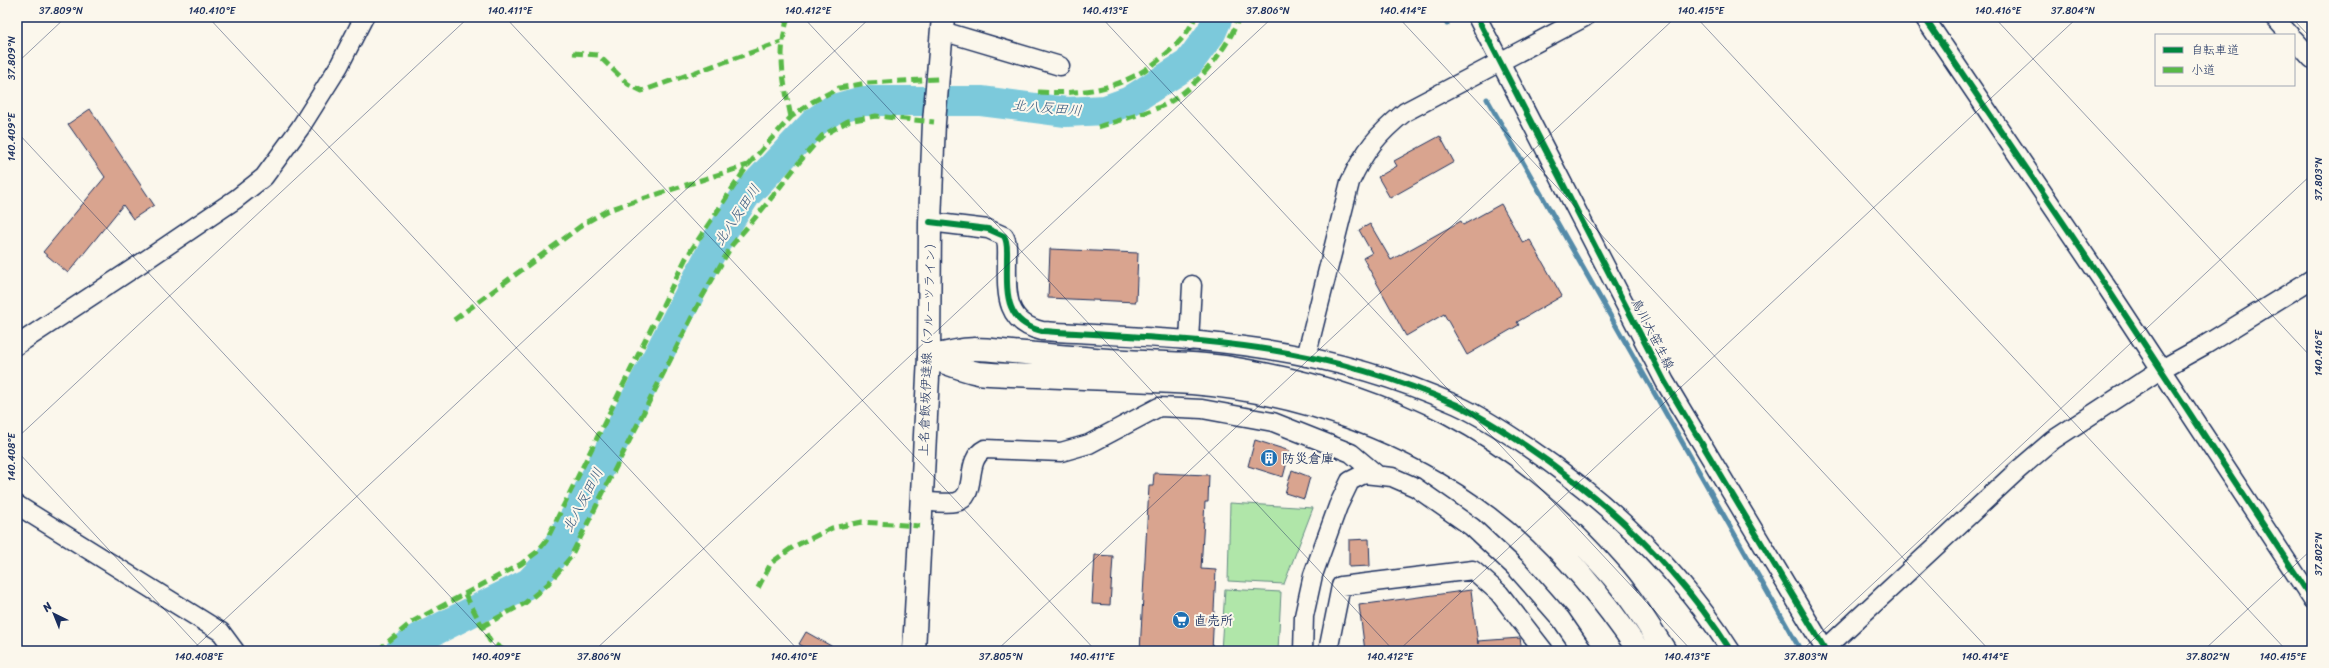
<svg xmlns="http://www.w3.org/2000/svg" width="2329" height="668" font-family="Sriracha,'Klee One',sans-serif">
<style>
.green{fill:#b0e6a9;stroke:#668a84}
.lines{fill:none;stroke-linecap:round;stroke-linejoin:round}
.stream{stroke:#558ba9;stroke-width:5}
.river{stroke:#7cc9db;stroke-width:30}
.building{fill:#d9a48f;stroke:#1b2f5e}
.minor-casing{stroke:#1b2f5e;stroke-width:21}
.major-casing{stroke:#1b2f5e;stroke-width:25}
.highway-casing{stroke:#1b2f5e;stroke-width:25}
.minor{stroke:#fbf7ec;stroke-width:18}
.major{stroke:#fbf7ec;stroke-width:22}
.highway{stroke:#fbf7ec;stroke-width:22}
.quiet{stroke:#58b947;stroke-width:5;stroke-dasharray:10 5;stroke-linecap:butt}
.cycleway-casing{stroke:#fbf7ec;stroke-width:8}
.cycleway{stroke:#00873e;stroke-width:6}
.ticks{fill:none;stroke:#1b2f5e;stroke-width:1;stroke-opacity:0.45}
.labels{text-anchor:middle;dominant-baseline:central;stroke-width:4;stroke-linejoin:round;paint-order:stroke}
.street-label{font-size:13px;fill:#1b2f5e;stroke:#fbf7ec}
.poi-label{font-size:13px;font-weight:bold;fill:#1b2f5e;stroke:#fbf7ec;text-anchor:start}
.water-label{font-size:14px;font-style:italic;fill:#33567d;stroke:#fbf7ec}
.neatline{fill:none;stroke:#1b2f5e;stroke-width:1.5}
.ticks-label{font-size:10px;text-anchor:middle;fill:#1b2f5e}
</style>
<rect width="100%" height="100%" fill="#fbf7ec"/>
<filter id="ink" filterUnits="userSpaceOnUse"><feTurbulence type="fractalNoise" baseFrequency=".025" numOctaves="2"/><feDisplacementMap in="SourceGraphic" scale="8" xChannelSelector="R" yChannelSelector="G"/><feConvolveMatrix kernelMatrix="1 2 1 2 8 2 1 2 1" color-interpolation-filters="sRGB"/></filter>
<g filter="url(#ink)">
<path class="green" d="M1230,503L1313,508L1284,584L1228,581Z
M1225,589L1281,592L1278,651H1221Z"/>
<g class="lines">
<path class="stream" d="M1444,17L1447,24
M1487,99L1801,651"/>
<path class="river" d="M400,651L416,640L529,583L547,564L576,515L719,237L746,195L815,122L834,109L863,101H981L1066,112L1105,110L1130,101L1188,64L1211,33L1218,17"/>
</g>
<path class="building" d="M90,109L154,205L133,219L123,205L68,273L43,252L105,177L68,124Z
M1440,136L1454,162L1390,198L1378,177L1397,166L1394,161Z
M1501,204L1523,243L1530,240L1562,296L1517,322L1519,325L1467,355L1444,314L1406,336L1363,258L1372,253L1359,230L1370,224L1391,260L1461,221L1463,225Z
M1050,249L1138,253L1136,302L1048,298Z
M1255,440L1290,451L1283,477L1248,466Z
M1292,470L1310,477L1304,499L1285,493Z
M1154,473L1209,475L1208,502H1205L1201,569L1216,570L1212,651H1140L1149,486H1153Z
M1369,539L1370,566L1349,567V540Z
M1095,555L1113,556L1110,605L1092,604Z
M1471,590L1478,644V641L1520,638L1522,651H1365L1359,605Z
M806,632L840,651H811L799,644Z"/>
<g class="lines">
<defs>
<path id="minor" d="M1477,17L1665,382L1826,651
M1924,17L2108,289L2312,599
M2274,17L2290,35
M942,31L1060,66
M2294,39L2312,59
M930,222L988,229L1004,236C1008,242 1007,251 1007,258C1007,291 1003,322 1042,331C1114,336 1187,337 1258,348C1325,358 1395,377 1457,405C1481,416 1504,431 1526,446C1606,500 1679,569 1731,651
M1189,341L1192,285
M17,345L140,264L236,199L264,177L300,128L339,66L364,17
M1306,357L1350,182C1365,150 1377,135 1405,112L1585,17
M921,501C932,502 945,504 956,502C979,497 963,460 985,449L1061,452L1089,444L1159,407L1202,409L1273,422L1351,453L1376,474
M17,505L221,632L235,651
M1303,651L1304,616L1313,575L1338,506L1350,481L1364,474L1392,477L1415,487L1472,527L1517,569L1561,619L1583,651
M1328,651L1341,586L1473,570L1499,593L1544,651
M1823,651L2018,470L2053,440L2160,370L2205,345L2312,279"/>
<path id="major" d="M914,651L929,357L930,222L934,122L943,17"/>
<path id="highway" d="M929,357C943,354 960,349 975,349C991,349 1008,352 1025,353C1059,356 1092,359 1126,361C1161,364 1197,362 1231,368C1386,393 1502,451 1606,569C1629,594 1647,623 1665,651
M932,358C947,363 963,370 978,373C998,375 1019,375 1038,376C1089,378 1141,380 1192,383C1302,392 1414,432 1502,499C1556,540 1601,595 1639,651"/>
</defs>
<use href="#minor" class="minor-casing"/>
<use href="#major" class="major-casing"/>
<use href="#highway" class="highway-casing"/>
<use href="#minor" class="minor"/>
<use href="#major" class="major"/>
<use href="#highway" class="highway"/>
<path class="quiet" d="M788,17C777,55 783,79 791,117
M573,53L598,55L628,84L642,91L781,42
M1038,92C1089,95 1128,88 1167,53C1178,44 1190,31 1195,17
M1098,127C1119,120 1142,115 1162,106C1193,92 1229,48 1239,17
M454,320L585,223L608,210L748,165
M758,588L771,563L793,547L832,528L862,522L920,526
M465,594L490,641L505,651
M481,627L525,603L547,585L570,558L701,299L732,245L765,206L801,160L822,136L848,121L876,116L934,122
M377,651L412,622L521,564L537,552L546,541L686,258L748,165L791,117L812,102L839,88L867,83L938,79"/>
<defs>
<path id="cycleway" d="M1477,17L1665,382L1826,651
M1924,17L2108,289L2312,599
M930,222L988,229L1004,236C1008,242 1007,251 1007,258C1007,291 1003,322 1042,331C1114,336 1187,337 1258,348C1325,358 1395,377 1457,405C1481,416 1504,431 1526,446C1606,500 1679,569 1731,651"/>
</defs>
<use href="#cycleway" class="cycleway-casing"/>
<use href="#cycleway" class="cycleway"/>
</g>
</g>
<path class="ticks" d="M208,17L799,651M505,17L1096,651M803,17L1394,651M1101,17L1692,651M1398,17L1990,651M1696,17L2287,651M1994,17L2312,358M2291,17L2312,39M17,63L66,17M17,132L501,651M17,438L469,17M17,451L203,651M191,651L871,17M594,651L1273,17M996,651L1676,17M1398,651L2078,17M1801,651L2312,174M2203,651L2312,549"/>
<defs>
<symbol id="building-disc" viewBox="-11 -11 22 22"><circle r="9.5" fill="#1f6fb2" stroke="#fbf7ec"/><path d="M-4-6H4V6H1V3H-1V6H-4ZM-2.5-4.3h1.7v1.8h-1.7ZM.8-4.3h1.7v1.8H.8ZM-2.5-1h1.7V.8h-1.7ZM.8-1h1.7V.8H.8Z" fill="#fff"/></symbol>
<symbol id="supermarket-disc" viewBox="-11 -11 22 22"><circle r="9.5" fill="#1f6fb2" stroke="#fbf7ec"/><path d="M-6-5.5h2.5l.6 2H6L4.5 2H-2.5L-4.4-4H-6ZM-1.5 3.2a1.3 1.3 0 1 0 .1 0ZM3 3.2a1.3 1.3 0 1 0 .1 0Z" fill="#fff"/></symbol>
</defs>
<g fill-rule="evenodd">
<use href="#building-disc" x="1259" y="448" width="20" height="20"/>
<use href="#supermarket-disc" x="1171" y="610" width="20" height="20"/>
</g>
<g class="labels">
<g class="street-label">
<text transform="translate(1653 334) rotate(63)">鳥川大笹生線</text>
<text transform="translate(927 346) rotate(-88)">上名倉飯坂伊達線（フルーツライン）</text>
</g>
<g class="poi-label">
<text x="1282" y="458">防災倉庫</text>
<text x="1194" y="620">直売所</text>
</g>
<g class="water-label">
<text transform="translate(1047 108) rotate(5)">北八反田川</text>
<text transform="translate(737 215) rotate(-56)">北八反田川</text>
<text transform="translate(583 500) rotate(-62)">北八反田川</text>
</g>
</g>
<rect width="2329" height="668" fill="none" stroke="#fbf7ec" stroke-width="44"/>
<rect x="2155" y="34" width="140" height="52" fill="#fbf7ec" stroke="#a1a7b3"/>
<rect x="2163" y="47" width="20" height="6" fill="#00873e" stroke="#a1a7b3"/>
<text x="2191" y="54" font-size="12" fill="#1b2f5e">自転車道</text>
<rect x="2163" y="67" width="20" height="6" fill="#58b947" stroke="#a1a7b3"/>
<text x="2191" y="74" font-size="12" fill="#1b2f5e">小道</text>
<g transform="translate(54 614) rotate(317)" stroke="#fbf7ec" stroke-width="3" paint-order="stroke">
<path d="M0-3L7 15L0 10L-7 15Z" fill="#1b2f5e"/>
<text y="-6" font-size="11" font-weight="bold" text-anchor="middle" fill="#1b2f5e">N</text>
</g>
<rect x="22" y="22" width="2285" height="624" class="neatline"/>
<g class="ticks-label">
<text x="61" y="14">37.809°N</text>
<text x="212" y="14">140.410°E</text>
<text x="510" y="14">140.411°E</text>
<text x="808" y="14">140.412°E</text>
<text x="1105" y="14">140.413°E</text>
<text x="1268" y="14">37.806°N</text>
<text x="1403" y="14">140.414°E</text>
<text x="1701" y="14">140.415°E</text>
<text x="1998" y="14">140.416°E</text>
<text x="2073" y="14">37.804°N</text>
<text transform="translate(11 58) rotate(-90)" y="4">37.809°N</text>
<text transform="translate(11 137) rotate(-90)" y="4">140.409°E</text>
<text transform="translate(2318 179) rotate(-90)" y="4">37.803°N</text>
<text transform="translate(2318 353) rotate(-90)" y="4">140.416°E</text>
<text transform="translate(11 457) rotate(-90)" y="4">140.408°E</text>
<text transform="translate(2318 554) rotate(-90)" y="4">37.802°N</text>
<text x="199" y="660">140.408°E</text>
<text x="496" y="660">140.409°E</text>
<text x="599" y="660">37.806°N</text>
<text x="794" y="660">140.410°E</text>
<text x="1001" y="660">37.805°N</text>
<text x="1092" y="660">140.411°E</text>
<text x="1390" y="660">140.412°E</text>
<text x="1687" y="660">140.413°E</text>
<text x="1806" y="660">37.803°N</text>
<text x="1985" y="660">140.414°E</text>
<text x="2208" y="660">37.802°N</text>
<text x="2283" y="660">140.415°E</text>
</g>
</svg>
